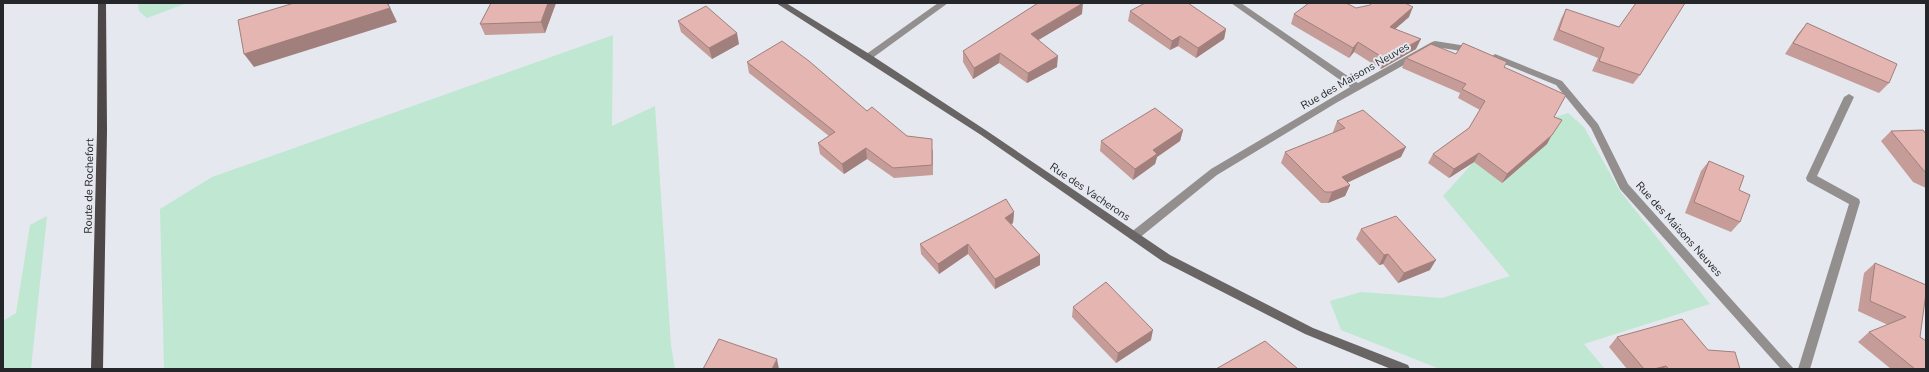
<svg xmlns="http://www.w3.org/2000/svg" width="1929" height="372" font-family="'Nunito Sans',sans-serif">
<style>
.green{fill:#bfe7d1}
.lines{fill:none;stroke-linecap:round;stroke-linejoin:round}
.street{fill:#938f8f;fill-rule:evenodd}
.secondary{fill:#6a6565;fill-rule:evenodd}
.primary{fill:#4d4747;fill-rule:evenodd}
.wall{fill:#c59c98}
.shaded-wall{fill:#a07f7c}
.building{fill:#e5b5b1;stroke:#a07f7c}
.labels{text-anchor:middle;dominant-baseline:central;stroke-width:4;stroke-linejoin:round;paint-order:stroke}
.street-label{font-size:11px;fill:#252629;stroke:#e5e9ef}
</style>
<rect width="100%" height="100%" fill="#e5e9ef"/>
<path class="green" d="M138,3H187L147,18L139,11Z
M613,35L612,126L655,106L671,345L675,369H164L160,209L212,177Z
M1568,113L1584,127L1620,191L1710,304L1584,344L1605,369H1440L1341,330L1330,301L1361,292L1442,298L1510,276L1443,196L1497,136Z
M47,216L31,369H3V321L16,313L30,225Z"/>
<g class="lines">
<path class="street" d="M938,3H948L871,59H865L864,57L865,55Z
M1231,3H1241L1358,83L1432,42L1435,41L1473,47L1477,50L1473,53L1436,47L1336,103L1217,175L1138,239H1130L1129,236L1130,233L1211,169L1350,87Z
M1495,54L1562,81L1598,124L1628,184L1794,369H1781L1620,189L1591,128L1556,85L1492,59L1491,57Z
M1849,94L1854,97L1817,176L1859,199L1860,202L1810,369H1798L1849,204L1807,181L1806,178L1844,97Z"/>
<path class="secondary" d="M776,3H786L871,55L987,131L1170,255L1313,328L1408,365L1410,369H1391L1305,334L1162,261L981,135Z"/>
<path class="primary" d="M98,3H106L107,131L103,369H91L97,131Z"/>
</g>
<path class="wall" d="M491,3H556L545,33L485,35L480,24Z
M1356,8L1409,17L1395,29L1416,49L1381,69L1354,52L1349,58L1291,24L1294,14Z
M1566,9L1640,75L1633,84L1592,71L1598,58L1553,40L1561,19Z
M1130,11L1226,29L1224,39L1196,58L1178,46L1170,50L1128,21Z
M1082,14L1038,40L1057,67L1027,83L999,63L973,79L963,62V51Z
M678,21L739,44L712,59L681,32Z
M1807,23L1889,83L1879,93L1785,54L1798,34Z
M1456,54L1504,67L1554,117L1547,144L1502,183L1474,162L1449,178L1428,163L1433,154L1469,128L1480,110L1458,98L1460,93L1402,68L1406,58Z
M747,62L867,111L907,136L933,150V175L894,178L867,159L844,174L820,154L818,143L829,136L749,73Z
M1337,121L1401,157L1347,183L1350,185L1345,196L1328,203H1321L1281,163L1285,152L1333,133V132Z
M1183,130L1180,141L1157,157L1155,164L1133,180L1100,151L1101,141Z
M1891,131L1926,134V188L1913,182L1881,141Z
M1709,161L1739,190L1740,222L1731,232L1685,213L1701,171Z
M1014,212L1013,223L1011,224L1040,255V265L995,289L968,254L939,274L921,254L920,244Z
M1361,229L1430,270L1398,283L1383,264L1379,265L1356,239Z
M1875,263L1920,337L1926,369H1891L1858,342L1869,332L1888,325L1858,311L1864,273Z
M1073,307L1151,340L1116,363L1072,317Z
M1617,337L1708,350L1740,369H1627L1609,347Z"/>
<path class="shaded-wall" d="M387,3H388L397,22L254,67L244,54Z
M548,3H556L545,33L541,22Z
M1083,3L1082,14L1030,45L1031,34Z
M1413,7L1409,17L1386,37L1390,27Z
M1226,29L1224,39L1196,58L1198,48Z
M737,33L739,44L712,59L709,48Z
M1180,36L1178,46L1170,50L1172,41Z
M1421,39L1416,49L1381,69L1385,59Z
M1358,42L1354,52L1349,58L1353,48Z
M1000,53L999,63L973,79L974,68Z
M1058,56L1057,67L1027,83L1028,73Z
M1183,130L1180,141L1157,157L1155,164L1133,180L1135,169L1153,150Z
M1552,135L1547,144L1502,183L1507,174Z
M1406,147L1401,157L1338,187L1342,177Z
M866,148L867,159L844,174L842,164Z
M1479,153L1474,162L1449,178L1454,169Z
M1350,185L1345,196L1328,203L1332,192Z
M1014,212L1013,223L1005,228V218Z
M968,244V254L939,274L938,264Z
M1388,254L1383,264L1379,265L1384,255Z
M1040,255V265L995,289V279Z
M1436,260L1430,270L1398,283L1404,273Z
M1153,330L1151,340L1116,363L1118,353Z
M777,359L779,369H772Z
M1666,366L1663,369H1654Z"/>
<path class="building" d="M294,3H387L390,8L244,54L238,20Z
M491,3H548L541,22L480,24Z
M1038,3H1083L1031,34L1058,56L1028,73L1000,53L974,68L963,51Z
M1145,3H1188L1226,29L1198,48L1180,36L1172,41L1130,11Z
M1309,3H1346L1356,8L1370,5L1372,3H1405L1413,7L1390,27L1421,39L1385,59L1358,42L1353,48L1294,14Z
M1636,3H1685L1640,75L1599,61L1604,48L1559,30L1566,9L1619,27Z
M706,6L737,33L709,48L678,21Z
M1807,23L1897,64L1889,83L1793,43Z
M782,41L809,61L867,111L872,107L907,136L932,139V165L893,168L866,148L842,164L818,143L835,132L747,62Z
M1463,43L1507,62L1504,67L1566,95L1554,117L1562,120L1552,135L1507,174L1479,153L1454,169L1433,154L1469,128L1485,101L1462,89L1466,84L1406,58L1431,44L1456,54Z
M1155,108L1183,130L1153,150L1157,154L1135,169L1101,141Z
M1363,110L1406,147L1342,177L1350,185L1332,192H1325L1285,152L1345,128L1337,121Z
M1923,130L1926,134V172L1924,171L1891,131Z
M1709,161L1744,176L1739,190L1750,195L1740,222L1694,202Z
M1006,199L1014,212L1005,218L1040,255L995,279L968,244L938,264L920,244Z
M1396,216L1436,260L1404,273L1388,254L1384,255L1361,229Z
M1875,263L1926,285V293L1920,337L1926,341V369H1915L1869,332L1906,317L1870,301Z
M1106,282L1153,330L1118,353L1073,307Z
M1682,319L1708,350L1735,352L1740,369H1669L1666,366L1654,369H1644L1617,337Z
M719,339L777,359L772,369H703Z
M1265,341L1298,369H1216Z"/>
<g class="labels">
<g class="street-label">
<text transform="translate(1355 76) rotate(-30)">Rue des Maisons Neuves</text>
<text transform="translate(89 186) rotate(-89)">Route de Rochefort</text>
<text transform="translate(1090 192) rotate(34)">Rue des Vacherons</text>
<text transform="translate(1679 229) rotate(48)">Rue des Maisons Neuves</text>
</g>
</g>
<rect width="1929" height="372" fill="none" stroke="#252629" stroke-width="8"/>
</svg>
